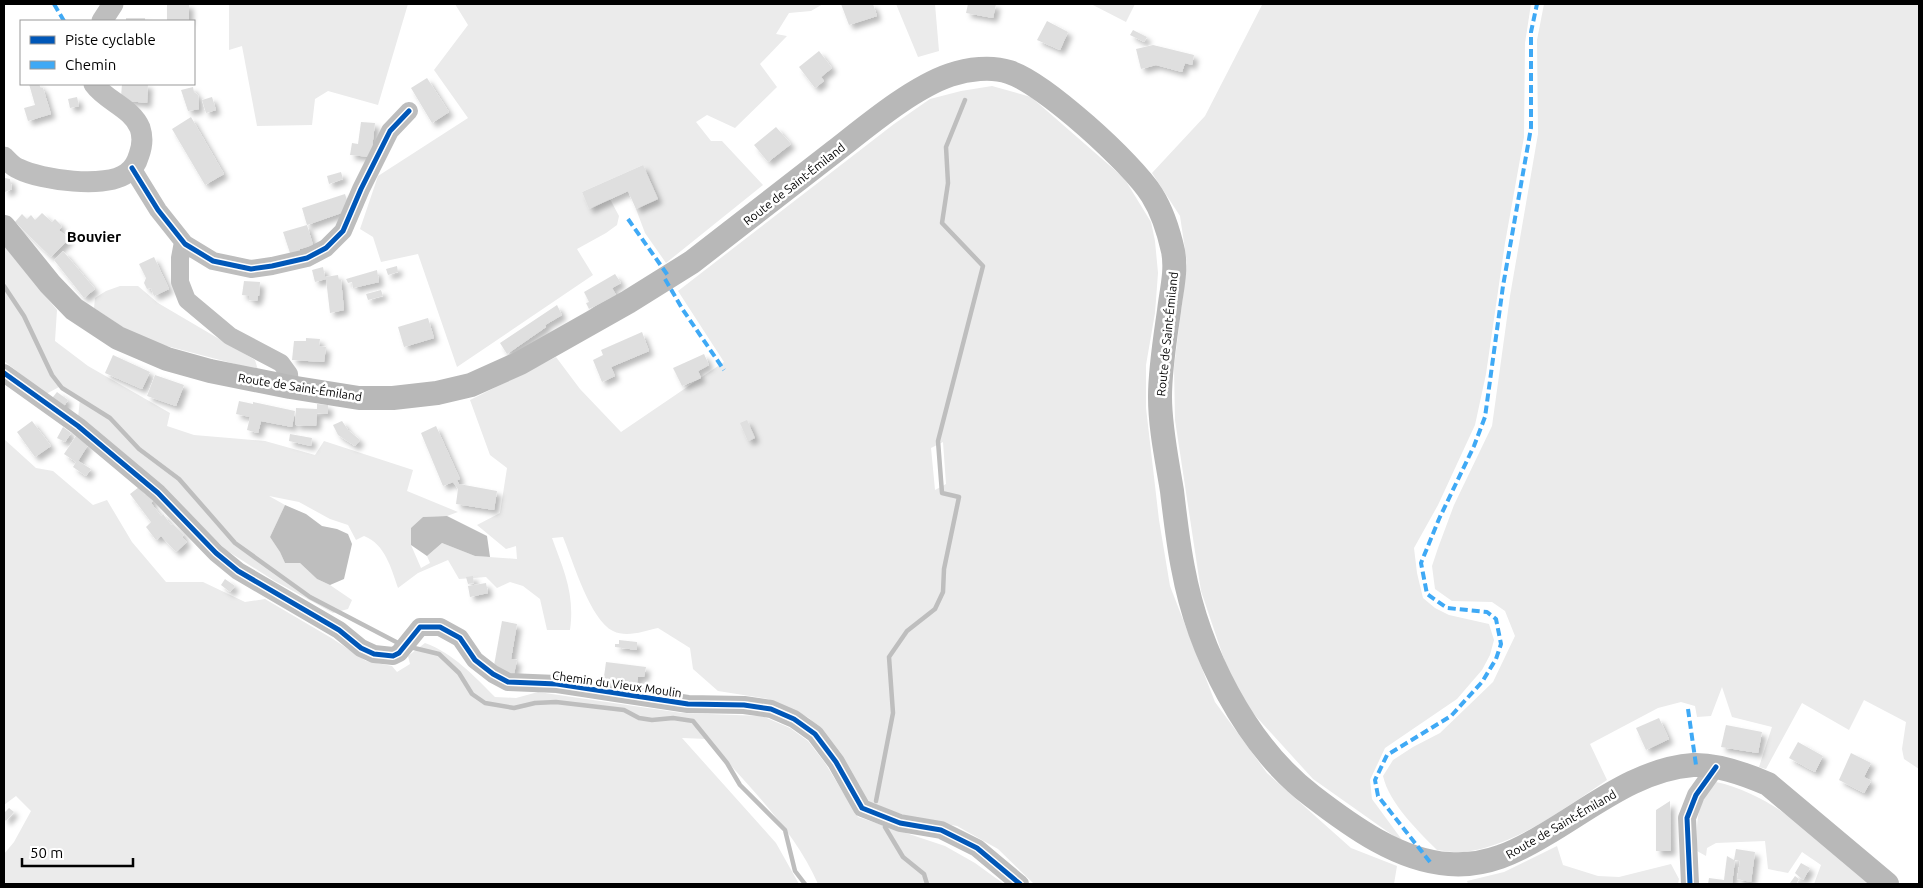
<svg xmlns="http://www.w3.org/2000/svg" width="1923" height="888" font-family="Ubuntu,sans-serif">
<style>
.green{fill:#ebebeb;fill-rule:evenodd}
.water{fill:#bebebe}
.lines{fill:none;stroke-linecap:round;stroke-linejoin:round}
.stream{stroke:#bebebe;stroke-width:4.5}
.building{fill:#dfdfdf;filter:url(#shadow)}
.minor{stroke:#bebebe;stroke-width:18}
.tertiary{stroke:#bebebe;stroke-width:21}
.secondary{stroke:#b8b8b8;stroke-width:24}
.quiet{stroke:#3fa9f5;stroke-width:4;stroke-dasharray:8 4;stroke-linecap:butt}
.cycleway-casing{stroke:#fff;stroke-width:8}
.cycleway{stroke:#0057b8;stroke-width:5}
.labels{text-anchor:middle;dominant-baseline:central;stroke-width:5;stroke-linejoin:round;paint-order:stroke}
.street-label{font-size:12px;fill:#000;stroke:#fff}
.quarter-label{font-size:15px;font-weight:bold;fill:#000;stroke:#fff}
</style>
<defs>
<filter id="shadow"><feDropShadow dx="4.5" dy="4.5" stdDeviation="2.5" flood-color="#0004"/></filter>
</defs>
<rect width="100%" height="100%" fill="#fff"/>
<path class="green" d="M229,4H408L378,105L328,91L315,99L312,125L257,126L242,46L229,50Z
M455,4H823L811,11L789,13L776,34L787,36L760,64L777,87L735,128L707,115L696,122L711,141H722L763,185L666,263L645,233L636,209L643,165L582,192L589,208L610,199L619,216L617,225L606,233L577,249L593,275L457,367L418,254L381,262L373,237L360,229L378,176L468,118L434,70L468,25Z
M896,4H935L939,51L918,57Z
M1091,4H1135L1126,22Z
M1260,4H1531L1525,43L1524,137L1505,243L1486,374L1475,425L1438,505L1414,548L1417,573L1423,598L1435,608L1449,615L1489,624L1494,640L1490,655L1482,670L1457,699L1385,748L1370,780L1372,799L1405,844L1313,779L1251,711L1231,680L1201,591L1175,420L1174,367L1187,263L1180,216L1152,173L1205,116L1262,5Z
M1544,4H1919V769L1904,759L1902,749L1906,722L1864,700L1849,730L1802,703L1766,769L1759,767L1772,727L1732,717L1722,687L1711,716L1697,717L1695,706L1681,702L1658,708L1590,744L1607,780C1565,808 1515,846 1464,852C1455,853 1446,851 1437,850C1418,831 1389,803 1383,776L1393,760L1413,747L1440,733L1493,682L1515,636L1505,611L1492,602L1452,601L1435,589L1432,566L1438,548L1454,505L1492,426L1510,296L1538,134L1537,40Z
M992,86L1031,97L1124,178L1151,222L1155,241L1158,273L1155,313L1146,365V408L1159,520L1170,586L1215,702L1267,773L1351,848L1397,866L1394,884H1034L998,849L957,826L914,818L869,804L837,750L809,718L792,709L768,699L718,691L693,669L690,648L658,628C644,631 627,638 613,631C590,620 573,561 563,537L552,538C564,571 575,594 570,630H547L540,599L523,586L510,582L497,588L486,577L459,579L448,560L418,573L398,588C391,568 385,544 364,536L356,540L348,525L330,519L299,502L269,496L285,505L270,537L280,552L285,563H300L317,579L330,585L352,600L348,609L333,613L273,580L226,550L162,486L78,418L80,399L61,386L46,394L4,361V246L57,310L55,341L88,366L170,413L167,426L194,435L265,441L315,455L324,441L413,470L407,491L458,512L447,516L423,517L411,545L421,568L430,563L427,556L442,543L475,556L517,559L516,546L506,549L477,525L500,513L507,468L490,455L470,400L556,357L580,389L621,432L724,362L678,291L894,124L930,99L961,91ZM943,442L946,484L935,490L931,448Z
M120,286H138L158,303L255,360L258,370L163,345L132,333L94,308L95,298L106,291Z
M4,439L36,468L53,471L93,505L107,500L132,542L166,582H203L245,602L265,599L333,639L366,661L392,666L397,672L410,664L408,656L425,643C453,653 474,676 495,697L516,698L538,692L682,713L762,716L790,728L808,741L825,763L858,817L945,846L975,863L1004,884H818C794,829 747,785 707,739L682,738L776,843L799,884H4V854L14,842L31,811L16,796L4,805Z
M1716,782C1777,795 1824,846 1870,884H1814L1821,865L1802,852L1788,873L1768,869L1765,841L1716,843L1707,848L1706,856L1697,851C1697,820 1695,806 1716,782Z
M1557,846L1563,865L1598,876L1619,877L1671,864L1679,879L1678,884H1468L1467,881L1504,872Z"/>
<path class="water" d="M285,505L306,514L322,526L337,529L348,534L352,544L344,579L330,585L317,579L300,563H285L280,552L270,537Z
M447,516L487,536L490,557L475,556L442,543L427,556L411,545V528L423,517Z"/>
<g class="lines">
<path class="stream" d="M4,286L24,316L52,375L62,388L110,418L139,449L179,479L235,543L310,597L400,644
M410,647L439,654L459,673L472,694L485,703L514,708L535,703L556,702L624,710L639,718L652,720L673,718L693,721L727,763L740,785L785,830L795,871L805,884
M876,801L893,713L889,657L907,631L935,609L943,592L944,569L959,497L942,493L938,441L983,266L942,223L948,183L946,147L965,100
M885,827L903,857L924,874L927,884"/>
</g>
<path class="building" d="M167,4H189V21H167Z
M841,4H873L877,16L849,25Z
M968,4H996L993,18L966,13Z
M126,18H145V21H126Z
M1047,21L1068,32L1060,50L1037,40Z
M1133,30L1147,37L1144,42L1130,35Z
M1153,45L1194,55L1192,65L1185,63L1182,72L1156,65L1141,69L1136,49Z
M819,51L832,68L821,77L824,81L815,88L799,67Z
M427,78L449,112L432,123L411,88Z
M29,84H39L41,88H43L51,114L28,121L24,108L35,105Z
M122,84H148L147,103L129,101L121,97Z
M193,87L194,92L198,95L199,109L188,111L181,90Z
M77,97L79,106L70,108L68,99Z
M212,97L216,110L206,113L202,100Z
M191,117L224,174L205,185L172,129Z
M361,122L375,123L371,157L350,155L352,143L358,144Z
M776,127L791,144L768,162L754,145Z
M643,165L658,199L636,209L628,191L589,209L582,192Z
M341,172L343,179L329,184L327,176Z
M5,178L10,179L12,189L5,192L4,188V179Z
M345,194L350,210L307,225L302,208Z
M42,213L52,222L55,219L62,226L59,230L69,239L51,257L15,222L22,214L27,219L31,215L35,220Z
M307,225L313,245L300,249V253L291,256L283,232Z
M63,251L95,289L84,298L54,260Z
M154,257L169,289L154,296L151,288L147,289L144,283L146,278L139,264Z
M397,266L398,272L388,275L386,269Z
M323,267L325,277L338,275L339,280H341L344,310L330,313L326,279L315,282L312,270Z
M377,270L379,282L353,288L352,282L348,283L346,279Z
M615,274L621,283L612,288L616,295L589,309L586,303L589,302L584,292Z
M244,281L260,282L259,296H258L257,301L249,300V296L242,295Z
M381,290L383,296L368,300L366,294Z
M557,305L562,315L545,325L546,327L507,354L500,343Z
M428,318L434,338L404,347L398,327Z
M642,332L649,351L611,367L615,376L602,382L593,360L603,355L601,350Z
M306,338L320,339L319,346L326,347L324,362L292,360L294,341H306Z
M704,354L709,365L698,371L701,378L682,386L673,368Z
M113,355L150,372L142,389L105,373Z
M155,375L184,385L176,406L147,396Z
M57,392L68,400L61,411L49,402Z
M239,401L253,404V402L295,411L292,427L261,421L258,433L247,430L250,417L236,414Z
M317,404L328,405V414L317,413L316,426L295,425L296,408L317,409Z
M747,420L755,438L748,441L740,423Z
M32,421L51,446L35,457L17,432Z
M342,421L348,430L360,440L355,446L338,435L333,425Z
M436,426L460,479L457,480L459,484L497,491L494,510L456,504L458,489L453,482L443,486L421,433Z
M63,427L71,433L65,442L57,438Z
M290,434L312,438L311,446L289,441Z
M76,436L88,445L78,461L91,469L86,476L73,467L76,462L64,454Z
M139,487L145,495L147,492L154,500L151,503L161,516L163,514L171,525L173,524L184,535L182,537L187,542L176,552L161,536L156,540L146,527L151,522L130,494Z
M473,576L474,583L468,584L466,577Z
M225,579L235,586L230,592L221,585Z
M486,583L488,593L470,597L468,586Z
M502,621L517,624L511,659L517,660L514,674L493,671Z
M619,640L637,642V650L615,647V644H619Z
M606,662L646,667L644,677H638L636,689L603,684Z
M1659,718L1669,739L1646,750L1636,728Z
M1726,725L1762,732L1758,753L1721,747Z
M1798,742L1823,756L1815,772L1789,758Z
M1851,753L1871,763L1864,777L1871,781L1864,793L1839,780Z
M1670,801L1671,851H1656V810Z
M9,808L14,812L6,821L4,819V813Z
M1736,849L1755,852L1751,882L1737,879L1740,861L1735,860L1732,884H1708L1709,878L1724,880L1727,856L1734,860Z
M1801,863L1810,868L1803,880L1795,873Z
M1795,876L1799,879L1796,884H1792L1790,883Z"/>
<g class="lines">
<path class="minor" d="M132,168L158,210L185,244L213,261L251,269L272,266L307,258L326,248L343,231L361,189L390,131L409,111
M183,242L180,258V282L187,300L230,336L281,363L289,374L290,387
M4,373L78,426L158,493L216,553L238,571L339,630L361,648L374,654L393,656L399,653L420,627H440L460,638L475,660L493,674L508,682L557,684L688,704L744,705L771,709L794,719L815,734L836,762L862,808L900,823L941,830L977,848L1020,884
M1690,884L1687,818L1696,795L1716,767"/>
<path class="tertiary" d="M102,21L113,4
M4,157C8,161 13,167 19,169C41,180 106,189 127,173C133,169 137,162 139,155C142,147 143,137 140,128C132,108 106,101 94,84"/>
<path class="secondary" d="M4,227L50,284L74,309L118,338L167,359L210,371L290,387L359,398H393L437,393L471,385L520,363L628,302L692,262C740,225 788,188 835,151C867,126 912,88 950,75C968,69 991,66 1009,72C1044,83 1132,163 1152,195C1162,211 1169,233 1173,251C1177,271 1171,292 1169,311C1165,339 1160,369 1160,397C1160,428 1167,460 1172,491C1175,517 1178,543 1183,568C1198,650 1245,745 1312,796C1351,826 1399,861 1449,864C1486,867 1516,852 1546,834C1592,807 1638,769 1693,765C1718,764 1745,774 1768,784L1887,884"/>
<path class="quiet" d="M54,4L64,21
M628,219L669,277
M665,279L683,310L724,370
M1688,709L1696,765
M1430,862L1378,796L1375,780L1387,755L1451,716L1482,682L1496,659L1501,644L1496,619L1487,612L1447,608L1427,594L1421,563L1439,519L1474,446L1485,417L1503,286L1531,128V32L1537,4"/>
<defs>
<path id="cycleway" d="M132,168L158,210L185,244L213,261L251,269L272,266L307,258L326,248L343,231L361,189L390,131L409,111
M4,373L78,426L158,493L216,553L238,571L339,630L361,648L374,654L393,656L399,653L420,627H440L460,638L475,660L493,674L508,682L557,684L688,704L744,705L771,709L794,719L815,734L836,762L862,808L900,823L941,830L977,848L1020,884
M1690,884L1687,818L1696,795L1716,767"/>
</defs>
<use href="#cycleway" class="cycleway-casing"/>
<use href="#cycleway" class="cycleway"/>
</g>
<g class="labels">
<g class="street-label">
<text transform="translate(794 184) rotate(-38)">Route de Saint-Émiland</text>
<text transform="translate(1167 334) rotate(-84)">Route de Saint-Émiland</text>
<text transform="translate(300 387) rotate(9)">Route de Saint-Émiland</text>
<text transform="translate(617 684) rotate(8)">Chemin du Vieux Moulin</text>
<text transform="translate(1561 824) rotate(-30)">Route de Saint-Émiland</text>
</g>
<g class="quarter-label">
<text x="94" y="236">Bouvier</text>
</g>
</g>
<rect width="1923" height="888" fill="none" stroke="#000000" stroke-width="10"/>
<rect x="20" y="20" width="175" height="65" fill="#ffffff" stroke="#999999"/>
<rect x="30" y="36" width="25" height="8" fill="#0057b8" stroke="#999999"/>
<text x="65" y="45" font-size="15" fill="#000000">Piste cyclable</text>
<rect x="30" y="61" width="25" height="8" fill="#3fa9f5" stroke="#999999"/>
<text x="65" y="70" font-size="15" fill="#000000">Chemin</text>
<path d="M22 858v8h111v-8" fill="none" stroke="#000000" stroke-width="2.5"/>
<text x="30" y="858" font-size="15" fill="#000000" stroke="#ffffff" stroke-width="4" paint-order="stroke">50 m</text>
</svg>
